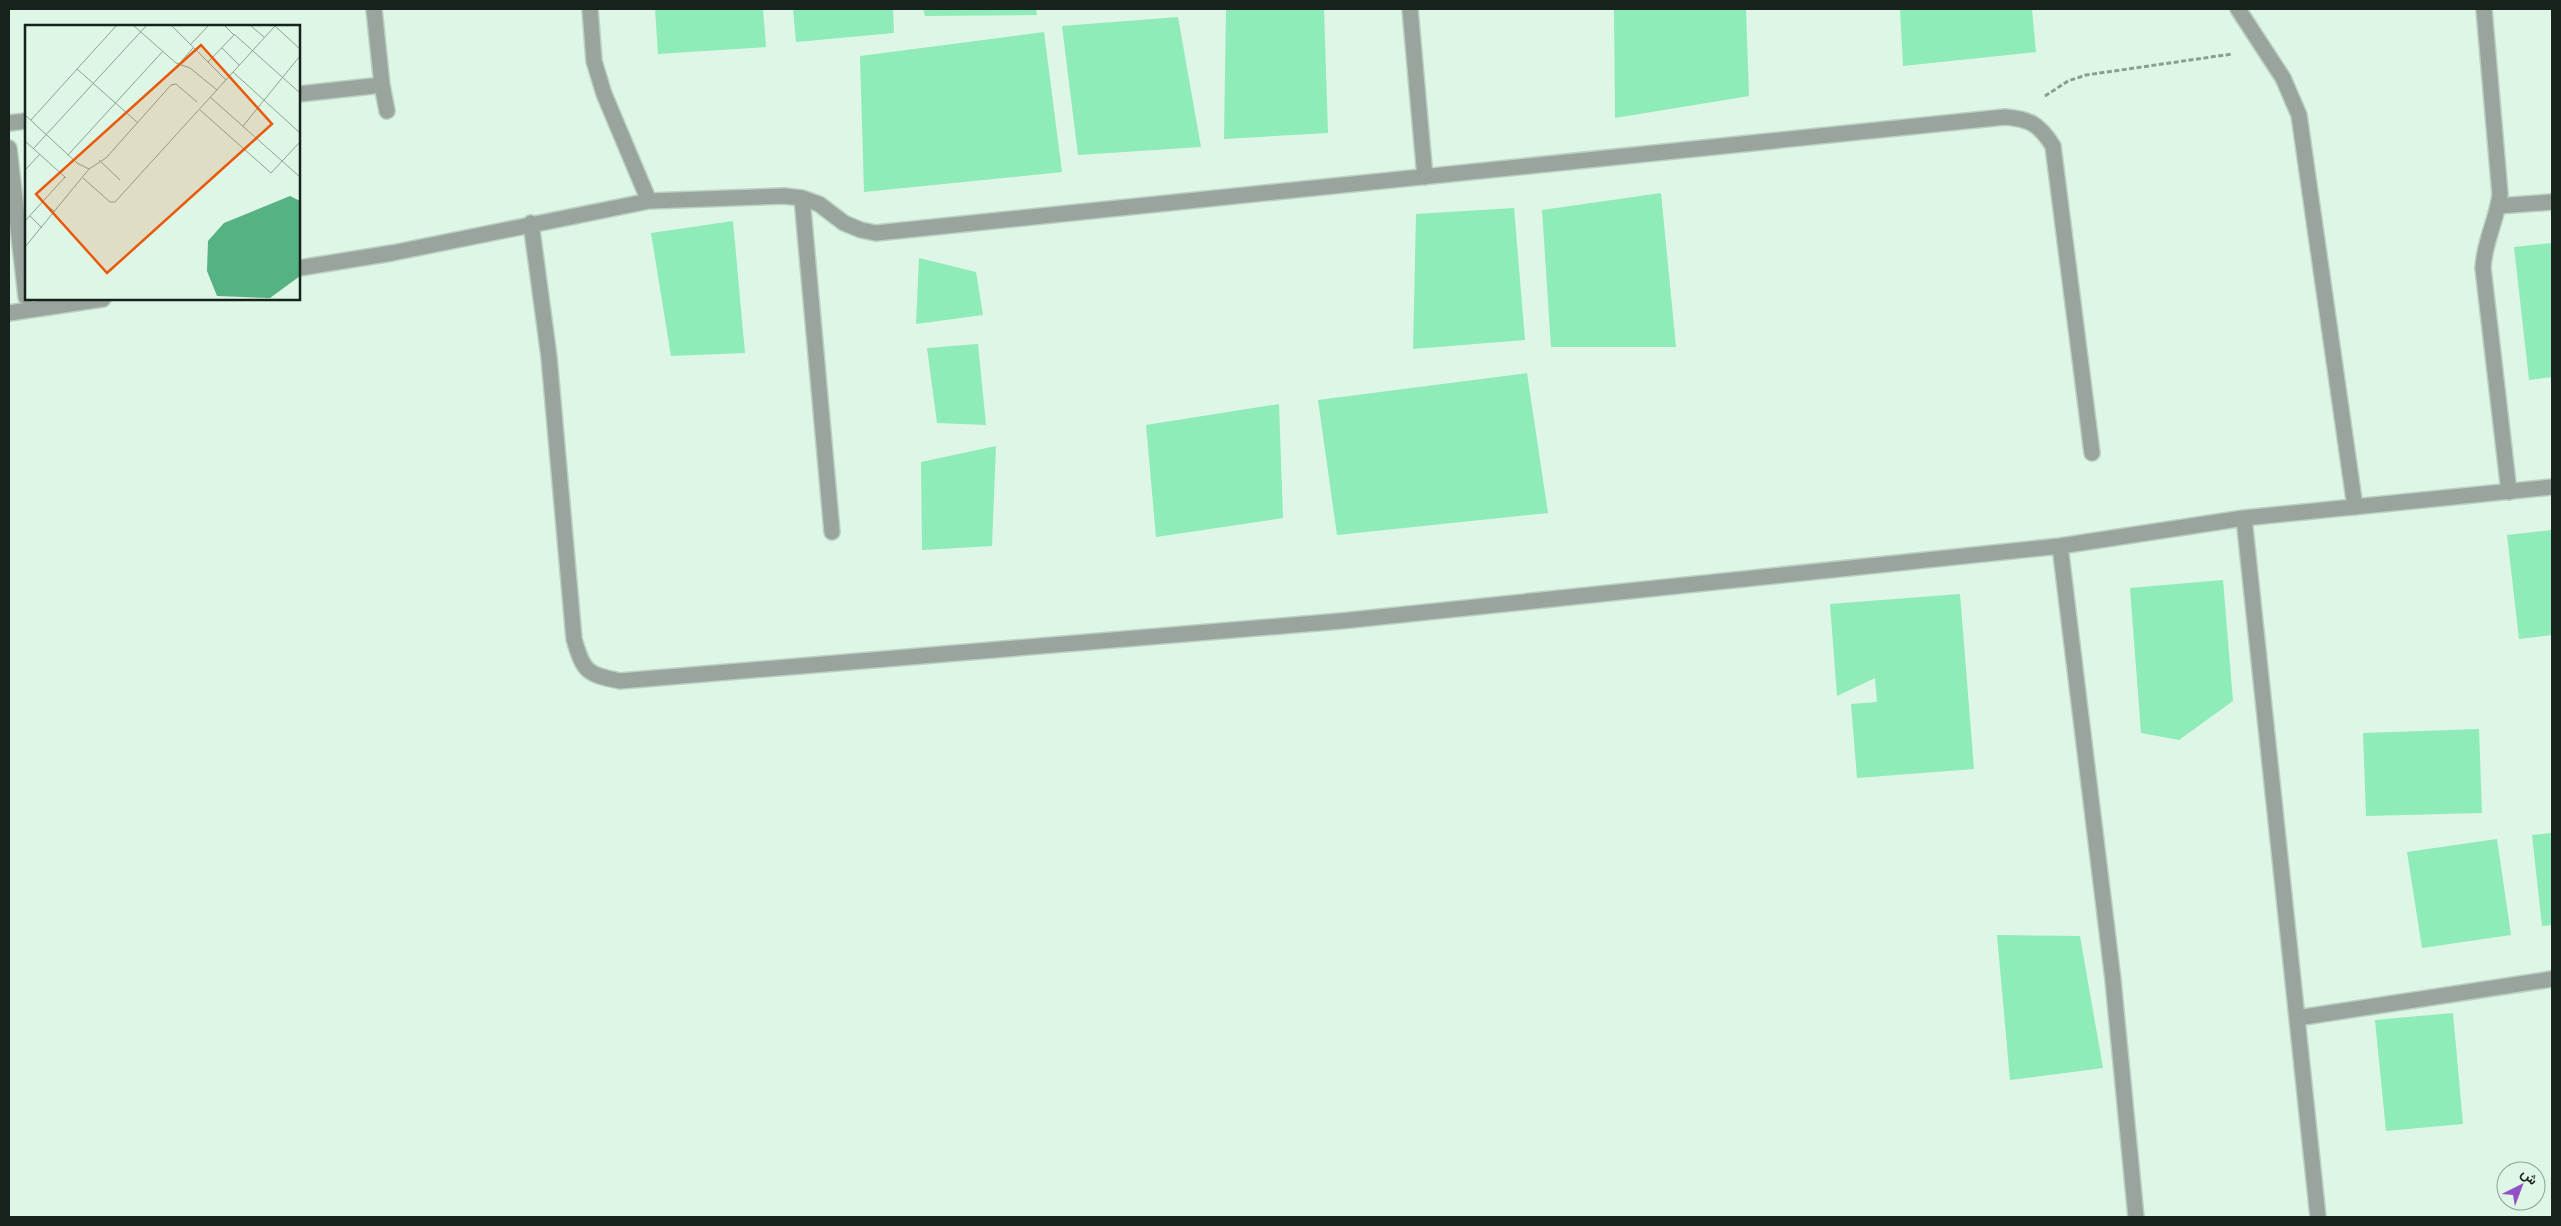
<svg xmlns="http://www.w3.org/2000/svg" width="2561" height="1226" font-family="Ubuntu,Vazirmatn,sans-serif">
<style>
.building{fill:#8febb7}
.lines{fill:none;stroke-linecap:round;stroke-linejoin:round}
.minor-casing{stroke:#bad0c2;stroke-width:18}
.path{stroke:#8b9e92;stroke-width:3;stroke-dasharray:5 2.5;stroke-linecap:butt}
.minor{stroke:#99a49d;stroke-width:15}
.inset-road{fill:none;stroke:#8ea195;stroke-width:1}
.view{fill:#e8590c;fill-opacity:0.15;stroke:#e8590c;stroke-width:2.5}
.inset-edge{fill:none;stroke:#18221c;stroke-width:2.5}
</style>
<rect width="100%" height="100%" fill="#ddf6e6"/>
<path class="building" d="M655,9H763L766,47L658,54Z
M793,9H893L894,33L796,42Z
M923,9H1036L1037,15L925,16Z
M1226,9H1324L1328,133L1224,139Z
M1614,9H1746L1749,96L1615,118Z
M1900,9H2032L2036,52L1903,66Z
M1178,17L1201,147L1078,155L1062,26Z
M1044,32L1062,172L864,192L860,56Z
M1661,193L1676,347H1551L1542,210Z
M1514,208L1525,340L1413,349L1416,214Z
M733,221L745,353L671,356L651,233Z
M2552,243V377L2529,380L2514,247Z
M919,258L976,272L983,315L916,324Z
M978,344L986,425L937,423L927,348Z
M1527,373L1548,513L1337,535L1318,400Z
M1279,404L1283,518L1156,537L1146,425Z
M996,446L992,546L922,550L921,462Z
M2552,530V635L2519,639L2507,535Z
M2223,580L2233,701L2179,740L2141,733L2130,588Z
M1960,594L1974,769L1857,778L1851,704L1877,702L1875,678L1837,696L1830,604Z
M2479,729L2482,813L2366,816L2363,733Z
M2552,833V925L2542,926L2532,835Z
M2497,839L2511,935L2422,948L2407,852Z
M1997,935L2080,936L2103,1068L2010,1080Z
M2453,1013L2463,1124L2386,1131L2375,1020Z"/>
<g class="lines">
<defs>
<path id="minor" d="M374,9L382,85L387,111
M590,9L594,61L604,94L649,201
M1410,9L1425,177
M2238,9L2283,78L2299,115L2355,507
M2484,9L2500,194C2497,220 2484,242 2483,268L2509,492
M299,94L382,85
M9,123L26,121
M9,148L26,297
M802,198L832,532
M2498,206L2552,202
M531,223L549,357L574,639C584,673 587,674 620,681L1341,621L2060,546L2244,518L2552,487
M299,268L392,253L649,201L784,196L802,198L819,204L844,223L861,230L876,233L2005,117C2030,119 2039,124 2053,146L2092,453
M9,313L103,299
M2244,518L2318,1217
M2060,546L2113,980L2136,1217
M2297,1018L2552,979"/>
</defs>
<use href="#minor" class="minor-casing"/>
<path class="path" d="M2045,96L2068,81L2086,75L2232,54"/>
<use href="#minor" class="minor"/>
</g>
<g transform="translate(25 25)">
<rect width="275" height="275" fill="#ddf6e6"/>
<path d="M265,171L275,176V251L245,273L192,271L182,246L183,216L199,198Z" fill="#56b282"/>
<path class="inset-road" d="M109,1L151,38L165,43L192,65M147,1L201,55M226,1L239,12M250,1L275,24M209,9L275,68M165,20L183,1M197,23L214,40M183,37L209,10L200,1M154,39L168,23M52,44L113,98M208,47L275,108M185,72L275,152M175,85L246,148L275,117M0,90L52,138L64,144M6,95L91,1M218,101L275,31M0,116L41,153M8,124L121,1M43,130L138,26M74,135L95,155M0,145L15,129M58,153L85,177H90L250,1M18,177L30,187M5,191L17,203M0,196L40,152M0,222L64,144L81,133L146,60L151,59L172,77"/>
<path class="view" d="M176,20L247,99L82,248L11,169Z"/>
<rect width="275" height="275" class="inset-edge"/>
</g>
<rect width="2561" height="1226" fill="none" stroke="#18221c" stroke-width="20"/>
<g transform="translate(2521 1186) rotate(42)"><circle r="24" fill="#ddf6e6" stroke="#8ea195"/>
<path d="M0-4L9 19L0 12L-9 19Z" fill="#9451c5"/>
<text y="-8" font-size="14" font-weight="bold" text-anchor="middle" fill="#18221c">ش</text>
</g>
</svg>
